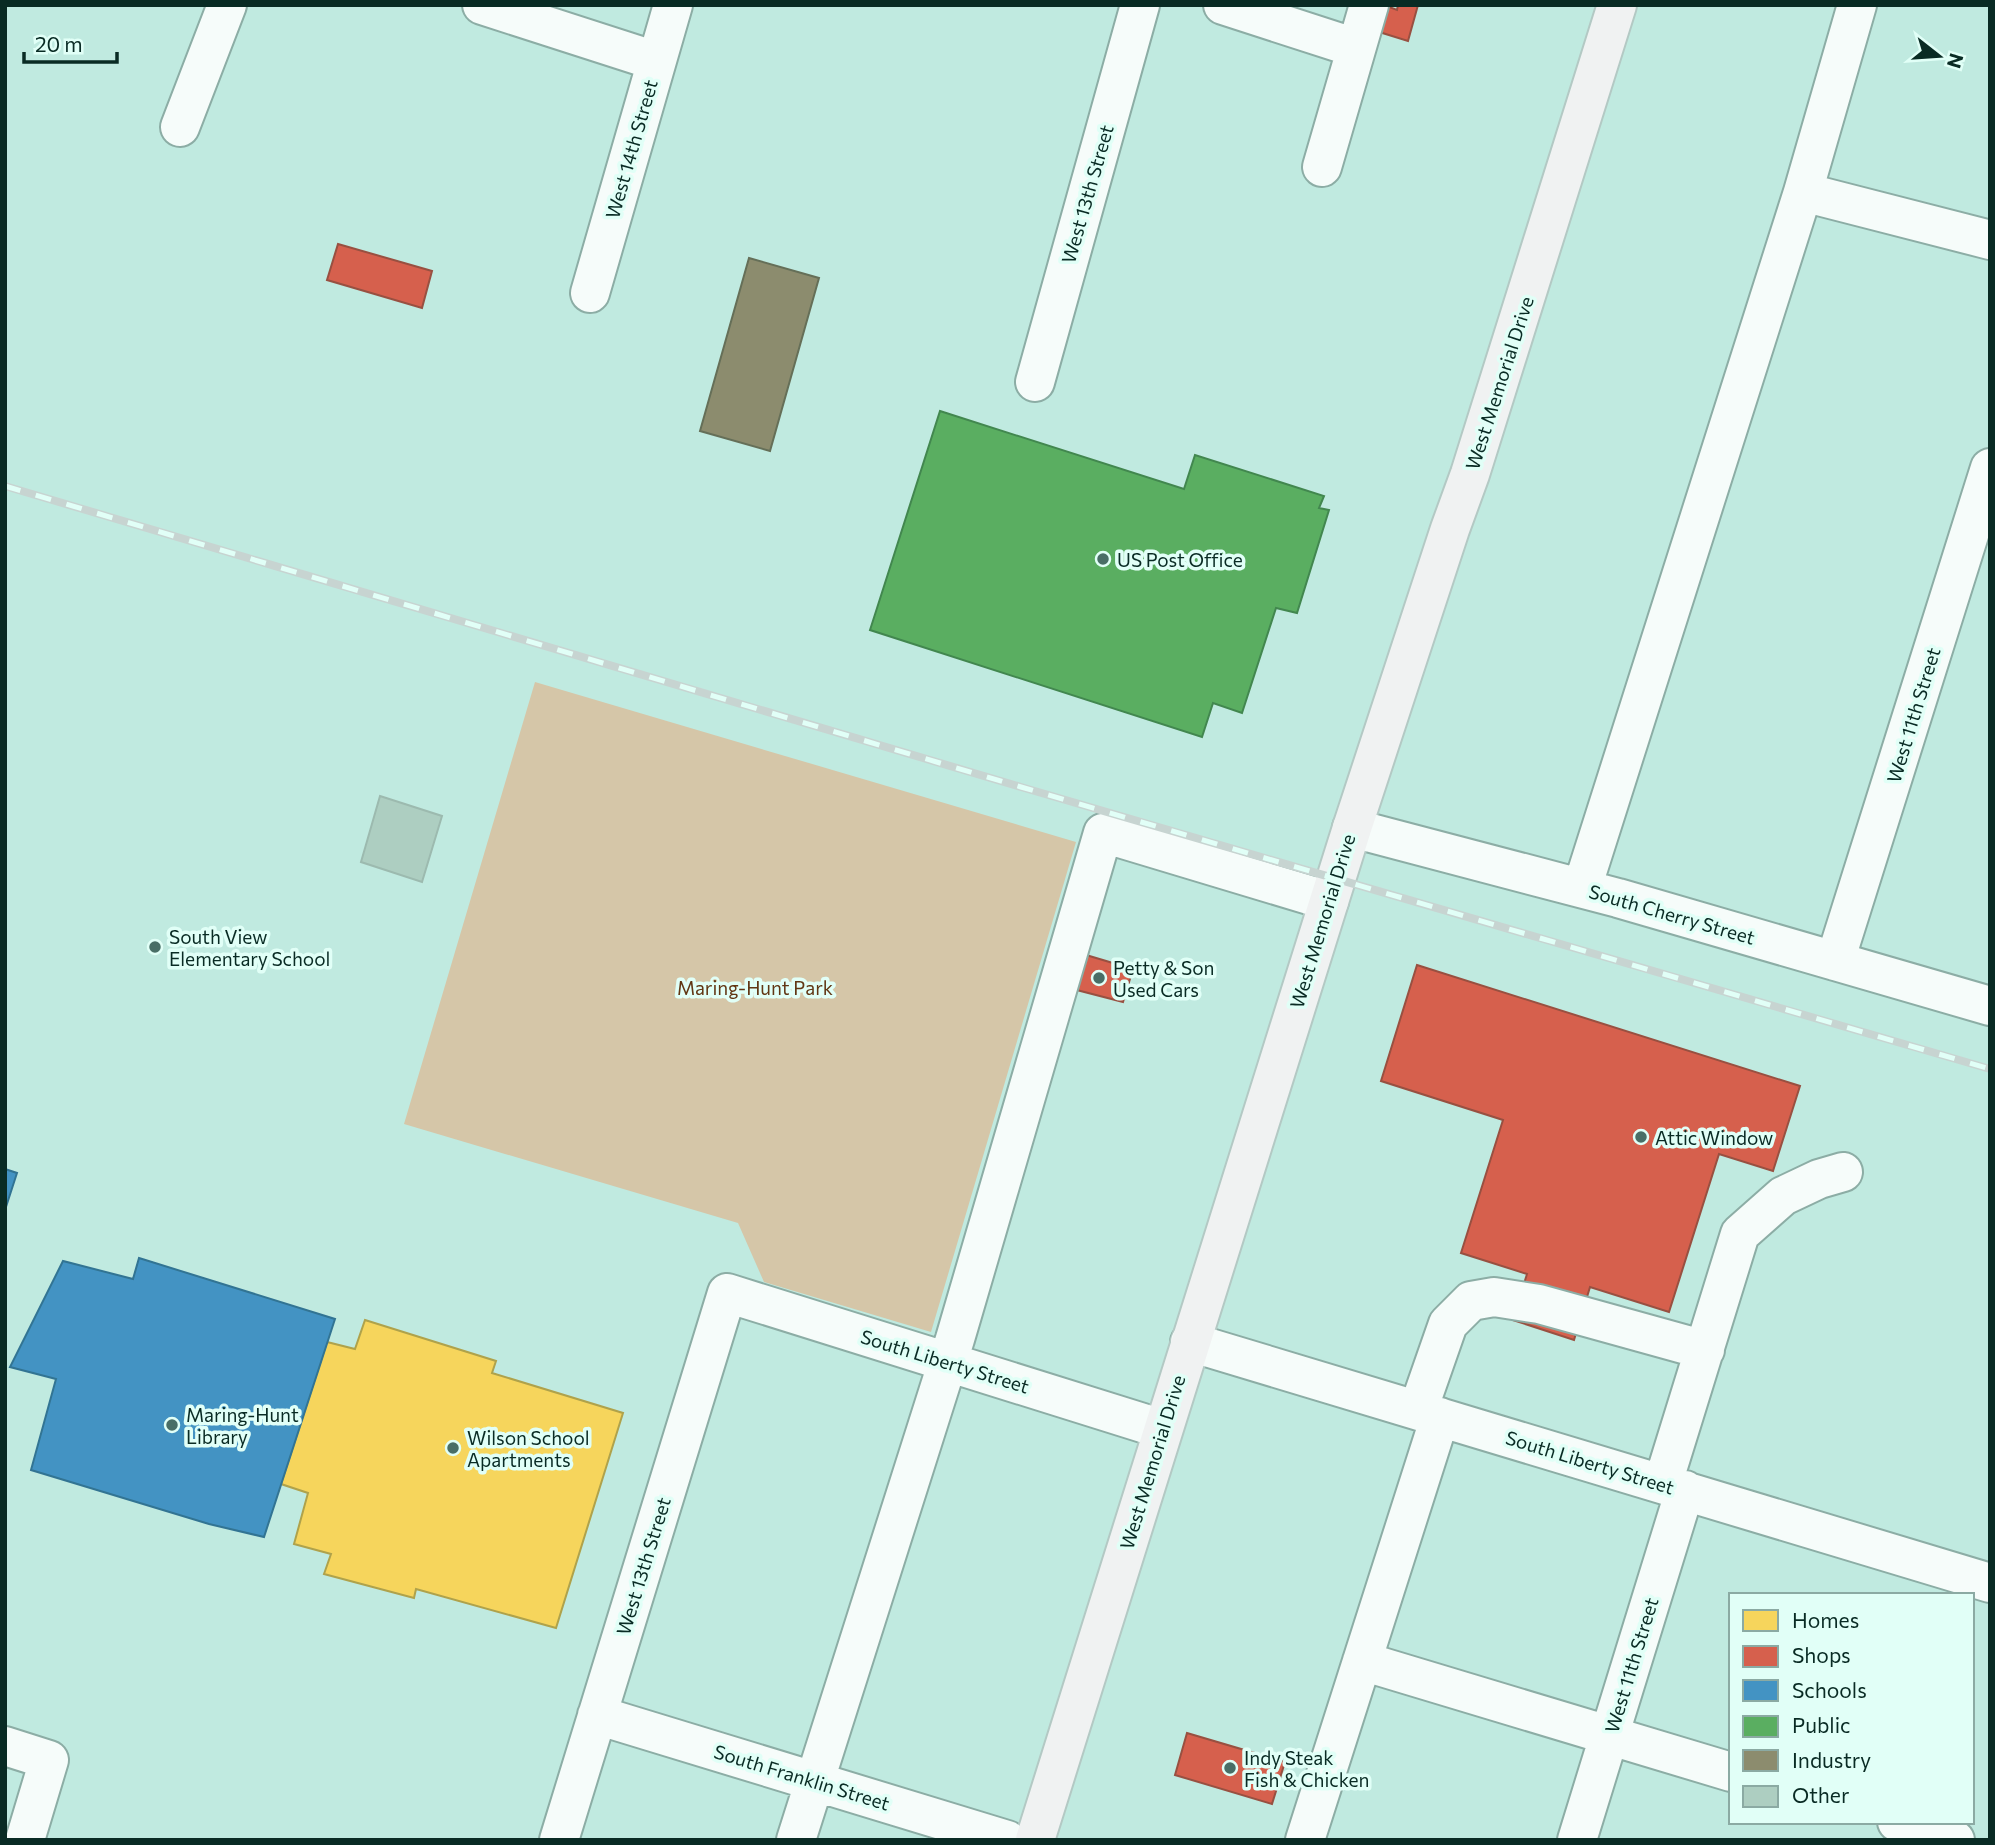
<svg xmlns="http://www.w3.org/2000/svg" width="1995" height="1845" font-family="Commissioner,sans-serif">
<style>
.green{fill:#d5c6a8}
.homes{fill:#f6d55c;stroke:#afa24b;stroke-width:2}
.shops{fill:#d6604d;stroke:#985041;stroke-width:2}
.schools{fill:#4393c3;stroke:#327493;stroke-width:2}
.public{fill:#5aae61;stroke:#42874f;stroke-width:2}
.industry{fill:#8c8c6e;stroke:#656f58;stroke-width:2}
.building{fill:#adcec1;stroke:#9cbaaf;stroke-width:2}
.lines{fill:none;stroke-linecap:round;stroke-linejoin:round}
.minor-casing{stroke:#8cada5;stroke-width:42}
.major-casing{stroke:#b3c9c4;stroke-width:42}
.minor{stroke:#f6fcfa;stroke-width:38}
.major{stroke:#f0f2f2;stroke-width:38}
.rail-casing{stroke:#c7d4d1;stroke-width:8}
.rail{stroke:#e1fff7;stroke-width:5;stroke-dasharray:16;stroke-linecap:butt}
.poi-dot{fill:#496e66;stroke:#e1fff7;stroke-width:2.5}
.labels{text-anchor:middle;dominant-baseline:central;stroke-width:7;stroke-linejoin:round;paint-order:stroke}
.street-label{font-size:19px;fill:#092b24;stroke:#e1fff7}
.poi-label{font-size:19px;fill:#092b24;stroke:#e1fff7;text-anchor:start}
.park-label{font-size:19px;fill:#613613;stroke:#e1fff7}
</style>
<rect width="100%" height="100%" fill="#c0eae0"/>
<path class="green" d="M535,682L1076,842L931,1332L764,1282L738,1223L404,1124Z"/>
<path class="homes" d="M365,1320L496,1361L492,1373L623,1413L556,1628L416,1589L414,1598L324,1574L331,1554L294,1544L308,1493L281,1484L327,1342L355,1349Z"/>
<path class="shops" d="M1384,5L1397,10L1398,5H1418L1408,41L1376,31Z
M338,244L432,271L422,308L327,280Z
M1076,952L1133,969L1123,1002L1065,987Z
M1417,965L1800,1086L1773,1171L1719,1154L1669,1312L1590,1287L1574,1340L1513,1320L1527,1274L1461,1253L1503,1120L1381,1081Z
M1187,1733L1285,1762L1272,1804L1175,1775Z"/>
<path class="schools" d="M5,1169L17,1173L5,1210Z
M139,1258L335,1319L264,1537L209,1524L31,1470L56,1379L10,1367L63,1261L133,1279Z"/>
<path class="public" d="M940,411L1184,489L1195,455L1324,496L1319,508L1329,510L1297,613L1276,608L1242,713L1213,703L1202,737L870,630Z"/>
<path class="industry" d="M749,258L819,278L770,451L700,431Z"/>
<path class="building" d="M380,796L442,816L422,882L361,862Z"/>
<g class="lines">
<defs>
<path id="minor" d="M482,5L656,61
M1223,5L1356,48
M1857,5L1803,192L1990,240
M180,127L227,5
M1322,167L1369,5
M590,293L673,5
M1035,382L1140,5
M1352,828L1618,898L1990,1006
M1582,888L1803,192
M1835,961L1990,468
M1190,1342L1990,1583
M1418,1410L1448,1324L1471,1301L1494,1297L1539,1304L1705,1350
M1663,1483L1740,1234L1783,1196L1819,1179L1843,1172
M1362,1661L1731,1772
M597,1715L1007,1840
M5,1746L49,1760L25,1840
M1897,1822L1955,1840
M559,1840L727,1293L1162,1429
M796,1840L955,1339L1103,833L1329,901
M1305,1840L1440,1417
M1577,1840L1685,1490"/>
<path id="major" d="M1035,1840L1352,828L1450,529L1470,474L1617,5"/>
</defs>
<use href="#minor" class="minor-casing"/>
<use href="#major" class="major-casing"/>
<use href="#minor" class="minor"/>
<use href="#major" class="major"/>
<defs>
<path id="rail" d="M5,486L1021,787L1990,1069"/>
</defs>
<use href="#rail" class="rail-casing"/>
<use href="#rail" class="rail"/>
</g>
<g class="poi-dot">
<circle cx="1103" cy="559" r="7"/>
<circle cx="155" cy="947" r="7"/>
<circle cx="1099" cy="978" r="7"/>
<circle cx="1641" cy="1137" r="7"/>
<circle cx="172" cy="1425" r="7"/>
<circle cx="453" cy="1448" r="7"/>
<circle cx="1230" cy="1768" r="7"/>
</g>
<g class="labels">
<g class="street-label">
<text transform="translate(631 149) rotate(-74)">West 14th Street</text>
<text transform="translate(1087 194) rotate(-74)">West 13th Street</text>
<text transform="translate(1499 383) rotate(-72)">West Memorial Drive</text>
<text transform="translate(1913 715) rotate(-73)">West 11th Street</text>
<text transform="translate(1672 914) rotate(16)">South Cherry Street</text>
<text transform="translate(1322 921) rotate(-73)">West Memorial Drive</text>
<text transform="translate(945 1361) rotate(17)">South Liberty Street</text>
<text transform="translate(1152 1462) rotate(-73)">West Memorial Drive</text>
<text transform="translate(1590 1462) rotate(17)">South Liberty Street</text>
<text transform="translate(643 1566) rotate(-73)">West 13th Street</text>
<text transform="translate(1631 1665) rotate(-73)">West 11th Street</text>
<text transform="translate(802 1777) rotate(17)">South Franklin Street</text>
</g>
<g class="poi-label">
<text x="1117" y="559">US Post Office</text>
<text x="169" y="936">South View<tspan x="169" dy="22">Elementary School</tspan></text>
<text x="1113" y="967">Petty &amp; Son<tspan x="1113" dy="22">Used Cars</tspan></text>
<text x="1655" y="1137">Attic Window</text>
<text x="186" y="1414">Maring-Hunt<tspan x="186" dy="22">Library</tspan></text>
<text x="467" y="1437">Wilson School<tspan x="467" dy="22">Apartments</tspan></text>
<text x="1244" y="1757">Indy Steak<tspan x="1244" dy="22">Fish &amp; Chicken</tspan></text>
</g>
<g class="park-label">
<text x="755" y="987">Maring-Hunt Park</text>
</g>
</g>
<rect width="1995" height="1845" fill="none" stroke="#092b24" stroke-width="14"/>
<rect x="1729" y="1593" width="245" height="231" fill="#e1fff7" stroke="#8baaa3" stroke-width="2"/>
<rect x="1743" y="1610" width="35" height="21" fill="#f6d55c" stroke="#8baaa3" stroke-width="2"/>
<text x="1792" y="1628" font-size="21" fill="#092b24">Homes</text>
<rect x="1743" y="1646" width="35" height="21" fill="#d6604d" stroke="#8baaa3" stroke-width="2"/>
<text x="1792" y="1663" font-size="21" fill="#092b24">Shops</text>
<rect x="1743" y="1680" width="35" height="21" fill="#4393c3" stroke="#8baaa3" stroke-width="2"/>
<text x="1792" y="1698" font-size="21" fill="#092b24">Schools</text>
<rect x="1743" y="1716" width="35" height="21" fill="#5aae61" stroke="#8baaa3" stroke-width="2"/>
<text x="1792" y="1733" font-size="21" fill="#092b24">Public</text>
<rect x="1743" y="1750" width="35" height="21" fill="#8c8c6e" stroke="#8baaa3" stroke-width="2"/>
<text x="1792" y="1768" font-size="21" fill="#092b24">Industry</text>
<rect x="1743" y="1786" width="35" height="21" fill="#adcec1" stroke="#8baaa3" stroke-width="2"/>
<text x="1792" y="1803" font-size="21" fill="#092b24">Other</text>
<g transform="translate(1939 56) rotate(107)" stroke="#e1fff7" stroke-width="5" paint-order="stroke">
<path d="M0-5L12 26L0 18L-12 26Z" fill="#092b24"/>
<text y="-10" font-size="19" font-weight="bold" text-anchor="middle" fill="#092b24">N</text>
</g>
<path d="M24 52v10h93v-10" fill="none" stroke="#092b24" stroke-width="3.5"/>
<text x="35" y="52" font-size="21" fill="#092b24" stroke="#e1fff7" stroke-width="5" paint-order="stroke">20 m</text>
</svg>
